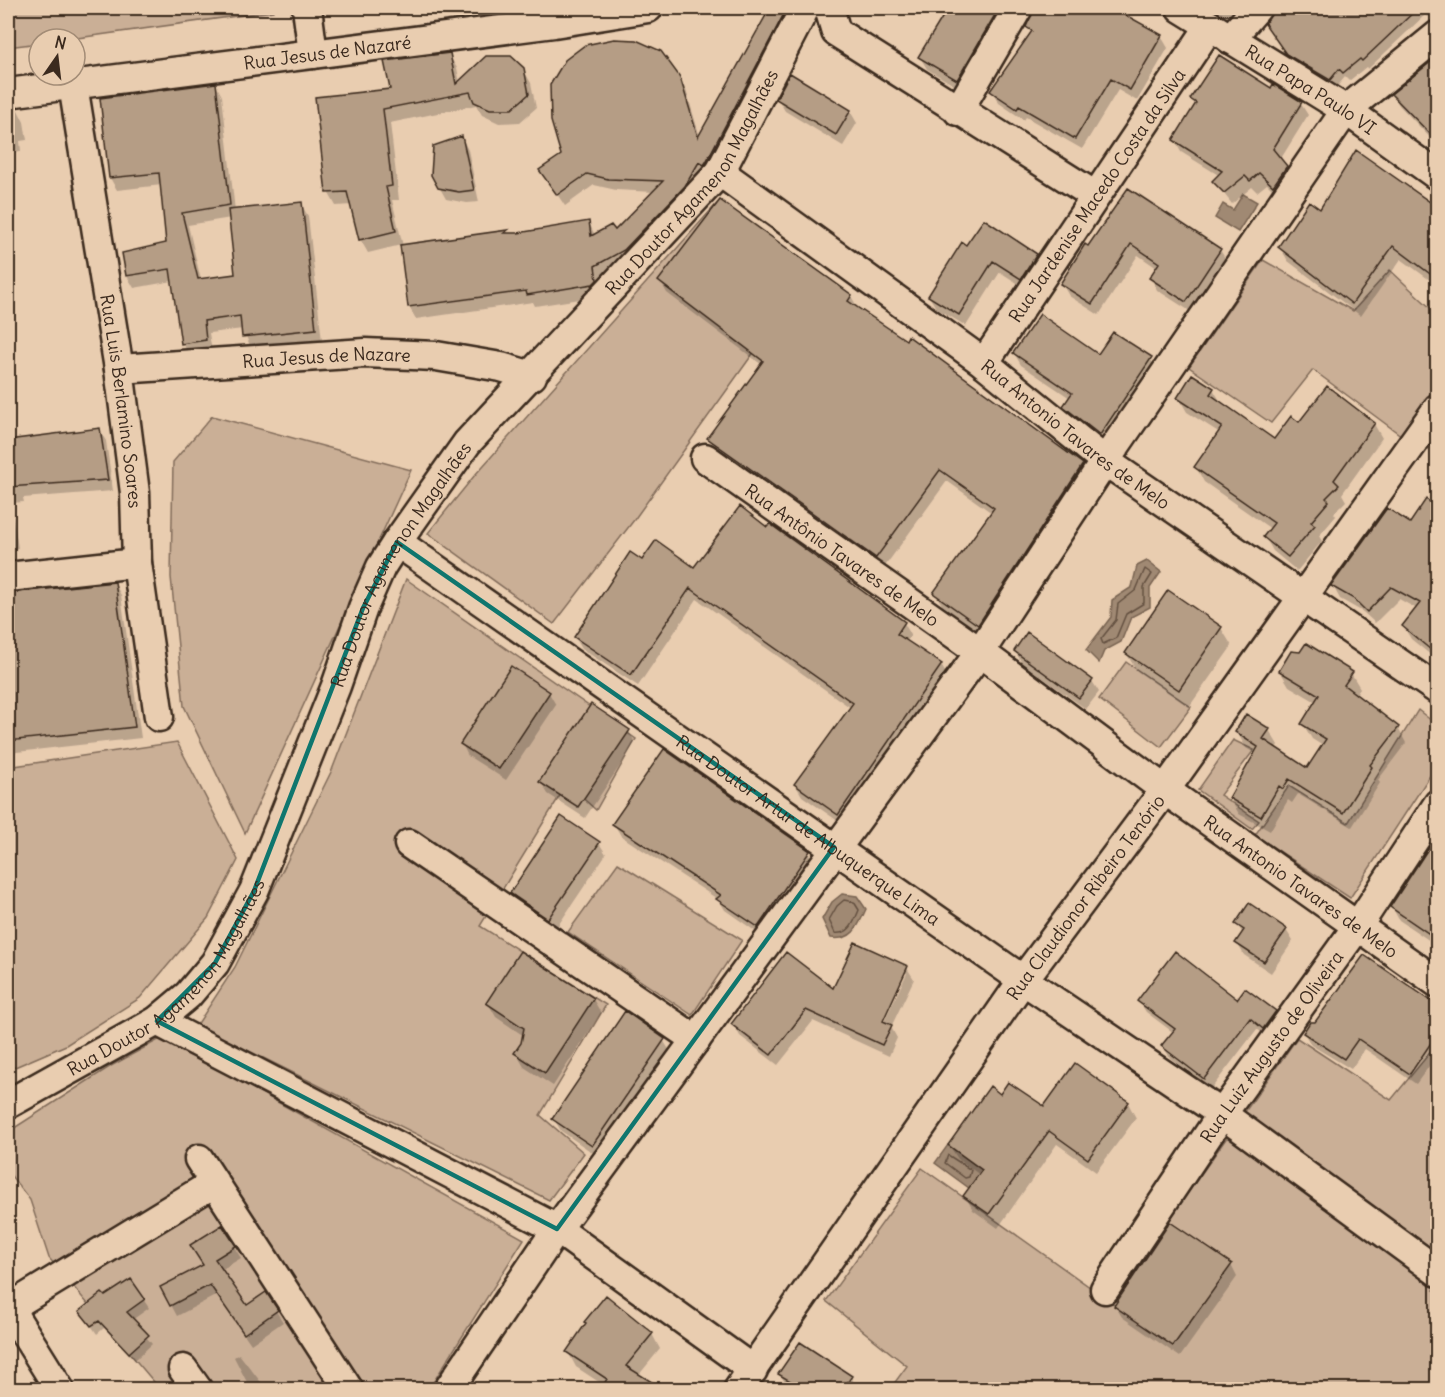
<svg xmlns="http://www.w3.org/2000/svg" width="1445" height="1397" font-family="Delius,sans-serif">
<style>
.green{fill:#caaf96;stroke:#826c5a;stroke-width:1.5}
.water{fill:#a08973;stroke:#786351;stroke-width:1.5}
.shadow{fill:#0003;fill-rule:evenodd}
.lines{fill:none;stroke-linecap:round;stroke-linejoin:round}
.shore{stroke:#635040;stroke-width:1.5}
.building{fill:#b59d85;stroke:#3b2a1e;stroke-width:1.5}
.minor-casing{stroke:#3b2a1e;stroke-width:33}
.minor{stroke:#e9cdb0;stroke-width:28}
.marked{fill:none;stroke:#0f766e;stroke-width:4.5;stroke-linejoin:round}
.labels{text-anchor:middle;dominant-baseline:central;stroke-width:4.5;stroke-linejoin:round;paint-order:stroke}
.street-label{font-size:18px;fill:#3b2a1e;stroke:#e9cdb0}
</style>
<rect width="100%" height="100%" fill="#e9cdb0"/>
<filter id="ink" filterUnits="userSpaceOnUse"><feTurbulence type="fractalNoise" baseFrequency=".0167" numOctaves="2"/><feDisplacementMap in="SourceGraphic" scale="12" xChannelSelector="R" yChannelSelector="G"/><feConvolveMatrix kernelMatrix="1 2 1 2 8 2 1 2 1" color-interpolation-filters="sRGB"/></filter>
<g filter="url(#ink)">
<path class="green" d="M8,8H273V11L70,39H39V43L8,47Z
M720,200L812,271L634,520L554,624L428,533L475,475Z
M1263,260L1353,311L1390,270L1437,314V388L1402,436L1313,370L1271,423L1189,367Z
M212,416L411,470L245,833L184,706L171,577L173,462Z
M406,579L636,739L596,810L567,784L480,926L606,1005L540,1115L584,1153L549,1200L197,1025L235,967L332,770Z
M1126,662L1191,707L1161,747L1099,699Z
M1418,710L1437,725V765L1350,898L1255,835L1289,786L1348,823Z
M1233,740L1254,750L1220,795L1259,821L1252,829L1198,790Z
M177,742L238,860L208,918L140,998L66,1045L8,1070V767Z
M618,863L742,940L692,1015L568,932Z
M162,1038L524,1239L429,1389H160L49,1258L30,1200L8,1172V1132L111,1066Z
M1297,1038L1391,1100L1437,1044L1438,1288L1434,1290L1438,1292L1437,1389H890L907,1366L826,1301L922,1168L1173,1346L1231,1264L1168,1221Z"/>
<path class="water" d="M1243,194L1257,202L1238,232L1215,218L1223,204L1233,210Z
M1147,561L1161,572L1150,588V607L1131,617L1121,642L1104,651L1099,663L1086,650L1111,617L1112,600L1132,587L1137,566Z
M842,894L857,896L866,909C858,927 853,941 831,938L822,919L832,902Z
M948,1145L982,1170L969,1188L935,1163Z"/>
<path class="shadow" d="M771,8L784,11L791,23L706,173L631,262L601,278L603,292L599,296L535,306L533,302L416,319L409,307L401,245L368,253L360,239L352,205L336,206L328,192L392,90L449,55L457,68L460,83L523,69L531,83L536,108L520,122L499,123L482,115L476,105L390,123L399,200H392L403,246L507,231L509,234H518L589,223L595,235L614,233L654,192L616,190L594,185L565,206L541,170L679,77L686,90L700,137Z
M950,8H1015L964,91L927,69L920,57Z
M1044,8H1111L1161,36L1168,48L1137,101L1118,90L1082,149L1026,117L1024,120L999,103L992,91L1032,34L1028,27Z
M1207,8H1250L1233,25Z
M1274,8H1438V9L1428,17L1426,14L1368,69L1366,67L1349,81L1345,77L1335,89L1293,63L1272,34Z
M1438,58V146L1399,105L1393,95Z
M216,85L222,96L235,211L301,204L308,216L322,341L251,348L243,329L209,333L212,352L189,355L183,343L173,281L134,288L127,276L168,244L162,185L117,190L110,178ZM231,218L237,276L201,280L188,225Z
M1273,86L1301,104L1308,115L1280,160L1293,179L1280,197L1267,184L1257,192L1252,187L1232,204L1214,181L1220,176L1181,152L1174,140L1196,106L1192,99L1271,90Z
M778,99L850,111L857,123L843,146L785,111Z
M8,110H18L24,122L27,140L20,141L21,151L8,153Z
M462,138L468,150L479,202L467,203L446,199L432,174Z
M1357,152L1438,208V286L1401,259L1361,316L1288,261L1280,247L1320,212Z
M1128,190L1220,250L1227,261L1193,313L1157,290L1151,278L1157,268L1138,255L1099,315L1069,296L1062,284Z
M8,204L14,230L8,231Z
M966,247L1036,255L1043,267L1028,290L1000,272L966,326L936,308L929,296Z
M660,281L851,296L858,308L1082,465L1089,477L985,636L942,605L935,593L992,513L947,481L883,569L716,450L709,438L762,365L667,293Z
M1014,353L1150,358L1157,370L1107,446L1072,418L1065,406L1070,398L1021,365Z
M1213,389L1222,404L1275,441L1299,424H1374L1382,438L1342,494L1346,501L1334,513L1336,516L1319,536L1322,541L1297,571L1273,551L1265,537L1271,529L1204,482L1196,467L1220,433L1187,412L1179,398Z
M99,429L106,441L113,491L23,498L24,502L11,503L18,548L8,549V441Z
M1426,501L1438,509V665L1432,656L1411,639L1403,626L1417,609L1399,599L1375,623L1363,612L1340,599L1333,586L1410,525Z
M642,562L694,569L904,623L911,635L906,642L941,665L948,677L845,826L802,796L795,784L851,708L697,599L638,686L582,649L575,637Z
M115,584L121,595L141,738L8,753V594Z
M1221,628L1232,646L1189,707L1137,671L1126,653Z
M1015,651L1092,681L1099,692L1086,709L1022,663Z
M1301,653L1351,673L1360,688L1355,696L1398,728L1406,743L1378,780L1380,783L1352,827L1298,794L1292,803L1288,800L1270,831L1239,814L1230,798L1256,754L1246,748L1237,732L1269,730L1278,745L1275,749L1308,770L1323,746L1312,739L1303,724L1316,702L1289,686L1280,671Z
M549,693L556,705L506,780L468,756L462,744Z
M629,731L635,743L585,818L548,794L541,782Z
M614,824L808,852L815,864L765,938L725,910L719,900L621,836Z
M1438,838V961L1429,948L1433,943L1399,920L1392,907Z
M599,843L606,854L555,930L518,905L512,893Z
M1237,924L1286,930L1293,941L1271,973L1244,955L1237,943L1243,934Z
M1364,957L1438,1007V1054L1416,1084L1365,1049L1351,1069L1311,1045L1304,1033L1313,1021L1316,1023Z
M907,968L914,979L891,1027L897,1038L889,1056L813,1021L778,1065L740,1036L733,1024ZM904,973H907L881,1028L878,1027Z
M593,999L601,1013L553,1086L524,1067L516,1053L524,1036L496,1017L488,1003Z
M1139,1001H1237L1275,1012L1281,1024L1270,1039L1257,1029L1211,1089L1170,1058L1163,1046L1174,1033L1146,1012Z
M663,1040L670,1051L599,1157L561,1131L554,1119Z
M1075,1065L1128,1103L1136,1118L1096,1172L1057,1144L998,1228L973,1210L965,1196L980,1175L958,1159L949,1145L1044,1108Z
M222,1227L241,1258L221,1270L246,1307L276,1311L283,1322L251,1344L217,1295L177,1316L162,1288L204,1266Z
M1231,1265L1237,1277L1180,1357L1122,1317L1115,1306Z
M131,1281L149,1308L132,1320L152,1344L135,1360L104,1328L97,1334L81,1311Z
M652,1334L660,1349L638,1376L661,1390H603L605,1386L576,1367L568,1352Z
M239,1354L267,1390H251L234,1357Z
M780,1374L851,1377L858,1389L793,1390L787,1386Z"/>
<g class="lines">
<path class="shore" d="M1145,569L1152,574L1144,587V603L1126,614L1116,638L1103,644L1101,639L1116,620L1118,604L1136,590Z
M844,900L854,902L859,910C854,922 850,935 835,933L829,920L837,906Z
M948,1155L971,1170L969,1177L965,1178L945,1163Z"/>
</g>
<path class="building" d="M770,8H787L706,162L704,165L699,162L685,186L624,250L595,266L597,280L593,284L527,295L526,291L408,307L400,245L508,230L504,233H518L589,221L591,236L611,225L615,230L663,181L608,179L587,174L557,195L539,170L561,155L551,121L550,85L565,60L585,45L614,39L636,40L661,51L680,77L698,137Z
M948,8H999L957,80L918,57Z
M1034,8H1113L1162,35L1130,90L1111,79L1075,139L1019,106L1017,109L990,91L1032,31L1026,27Z
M1273,8H1418L1362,61L1360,59L1343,73L1339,69L1330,80L1286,54L1265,24Z
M450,53L456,84L486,56H511L524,68L529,94L512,109H490L474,102L470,92L383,109L392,186L386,187L396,231L359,240L347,192L326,193L315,97L390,89L384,61Z
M1219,55L1271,88L1273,84L1302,102L1273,149L1287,166L1273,186L1259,173L1250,181L1245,176L1224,193L1212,181L1222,171L1173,140L1196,103L1190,99Z
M1437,57V141L1391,94Z
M790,73L851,110L836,135L776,99Z
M216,83L230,205L182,213L198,279L235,274L228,210L302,202L316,329L242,337L240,316L204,321L206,340L181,344L170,269L126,276L122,253L166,243L159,173L109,178L100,98Z
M462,136L474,190L459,192L438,188L431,175L433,146Z
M1356,150L1437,207V279L1393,246L1352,304L1278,247L1309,201L1320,209Z
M1128,188L1221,249L1186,302L1149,278L1159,263L1131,244L1092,304L1060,284L1085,244L1088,246Z
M720,200L852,295L848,301L906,340L908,336L1083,464L978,625L933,593L994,508L940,470L876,558L707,438L763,361L658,281Z
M984,219L1037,254L1021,279L993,261L959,315L928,296L962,242L966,245Z
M1040,314L1098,354L1113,332L1152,357L1100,435L1063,406L1072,393L1013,353Z
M1192,374L1214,388L1210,394L1274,439L1291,416L1299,422L1327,386L1375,423L1334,480L1339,485L1326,498L1329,501L1311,522L1315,525L1288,557L1263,537L1274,523L1194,467L1222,427L1177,398Z
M100,428L108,480L8,487V440Z
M1426,499L1437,507V655L1402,626L1420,603L1391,587L1367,612L1354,599L1331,586L1387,508L1410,523Z
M740,506L767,527L770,524L905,622L897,634L942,664L838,815L794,784L853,703L690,588L631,675L574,637L630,552L642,560L656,540L694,567Z
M115,582L135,727L8,741V593Z
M1168,590L1222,627L1179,690L1125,653Z
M1027,632L1093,680L1079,698L1014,651Z
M1306,643L1353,672L1344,685L1399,727L1370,765L1372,767L1343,813L1289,779L1283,789L1279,786L1261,817L1229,798L1258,747L1235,732L1246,714L1270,729L1263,739L1307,768L1326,739L1301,724L1319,695L1279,671L1291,651L1300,652Z
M511,666L550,692L499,769L460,744Z
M591,704L630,730L578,807L539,782Z
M664,749L810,851L758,927L716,899L721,895L612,824Z
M561,816L600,842L548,919L510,893Z
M1437,835V939L1390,907Z
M1249,903L1287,929L1264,962L1235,943L1244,930L1235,924Z
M855,942L908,966L883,1021L892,1025L882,1045L806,1010L771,1055L731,1024L786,952L833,988Z
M520,951L594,998L545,1073L514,1053L521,1043L524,1028L486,1003Z
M1175,951L1237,999L1245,988L1276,1011L1263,1029L1250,1018L1204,1079L1161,1046L1175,1029L1137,1001Z
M1364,955L1437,1005V1034L1410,1074L1358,1039L1344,1059L1303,1033L1310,1022H1315Z
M625,1011L665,1039L592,1146L552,1119Z
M1075,1063L1129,1102L1088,1159L1049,1131L989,1214L963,1196L982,1170L948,1145L990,1086L1000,1094L1008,1082L1044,1106Z
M1170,1222L1232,1264L1173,1346L1114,1306Z
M222,1225L236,1246L215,1259L247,1305L266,1292L278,1310L244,1334L210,1285L170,1306L160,1287L203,1265L190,1245Z
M131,1279L145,1299L127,1312L149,1335L129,1353L99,1321L91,1326L79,1311L102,1293L105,1296Z
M606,1295L653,1333L626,1366L663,1389H601L607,1379L566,1352L586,1323L584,1322Z
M800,1342L852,1376L843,1389H804L778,1374Z"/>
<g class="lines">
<defs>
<g id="minor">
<path d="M307,8L313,54"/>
<path d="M829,8L836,32L1094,195"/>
<path id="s1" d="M1181,8L1346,110L1438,176"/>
<path d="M1230,39L1257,8"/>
<path id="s2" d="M73,85L119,369L135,493L137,563L159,717"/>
<path id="s3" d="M8,93L554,23L648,8"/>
<path d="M958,111L1018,8"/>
<path id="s4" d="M720,172L984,363L1105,461L1438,690"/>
<path id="s5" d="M984,363L1210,26"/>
<path id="s6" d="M119,369L365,353L436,356L501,367L532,376"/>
<path id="s7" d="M705,458L980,652L1165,790L1438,983"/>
<path id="s8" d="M397,542L1023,980L1222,1114L1438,1272"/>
<path d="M8,577L137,563"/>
<path d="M409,844L696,1040"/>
<path d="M157,1021L557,1229L753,1370"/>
<path id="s9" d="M8,1104L157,1021L188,995L215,963L254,891L336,686L363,608L381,567L397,542L467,443L720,172L805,8"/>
<path d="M199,1159L349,1390"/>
<path id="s10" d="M1105,1289L1222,1114L1357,927L1438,804"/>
<path d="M183,1369L198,1390"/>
<path d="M60,1390L9,1308L214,1183"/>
<path d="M448,1390L557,1229L980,652L1105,461L1346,110L1438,35"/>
<path id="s11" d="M738,1390L1023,980L1165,790L1438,408"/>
</g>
</defs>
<use href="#minor" class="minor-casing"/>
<use href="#minor" class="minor"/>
</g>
</g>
<path class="marked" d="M397,542L834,847L557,1229L157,1021L215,963L254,891L363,608Z"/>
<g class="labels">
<g class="street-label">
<text stroke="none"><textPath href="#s3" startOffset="322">Rua Jesus de Nazaré</textPath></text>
<text stroke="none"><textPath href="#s1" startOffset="153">Rua Papa Paulo VI</textPath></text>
<text stroke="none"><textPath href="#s9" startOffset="1180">Rua Doutor Agamenon Magalhães</textPath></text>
<text stroke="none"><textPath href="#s5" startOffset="202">Rua Jardenise Macedo Costa da Silva</textPath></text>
<text stroke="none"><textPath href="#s6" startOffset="208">Rua Jesus de Nazare</textPath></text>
<text stroke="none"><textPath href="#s2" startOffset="320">Rua Luis Berlamino Soares</textPath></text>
<text stroke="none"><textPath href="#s4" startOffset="442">Rua Antonio Tavares de Melo</textPath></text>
<text stroke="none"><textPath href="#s7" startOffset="168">Rua Antônio Tavares de Melo</textPath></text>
<text stroke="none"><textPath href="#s9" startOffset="694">Rua Doutor Agamenon Magalhães</textPath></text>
<text stroke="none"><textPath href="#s8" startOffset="502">Rua Doutor Artur de Albuquerque Lima</textPath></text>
<text stroke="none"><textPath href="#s7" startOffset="734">Rua Antonio Tavares de Melo</textPath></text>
<text stroke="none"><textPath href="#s11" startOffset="603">Rua Claudionor Ribeiro Tenório</textPath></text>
<text stroke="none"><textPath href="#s9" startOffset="208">Rua Doutor Agamenon Magalhães</textPath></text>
<text stroke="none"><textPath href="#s10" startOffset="294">Rua Luiz Augusto de Oliveira</textPath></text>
</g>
</g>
<rect width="1445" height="1397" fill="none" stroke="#e9cdb0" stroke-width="30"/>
<rect x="15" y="15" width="1415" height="1367" fill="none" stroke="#3b2a1e" stroke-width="2" filter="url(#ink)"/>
<g transform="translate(57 57) rotate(14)"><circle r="28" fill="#e9cdb0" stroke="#a38c76" stroke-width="1.5"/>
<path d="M0-4.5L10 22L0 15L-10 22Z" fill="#3b2a1e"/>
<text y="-9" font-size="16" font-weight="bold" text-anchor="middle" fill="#3b2a1e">N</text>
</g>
</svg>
